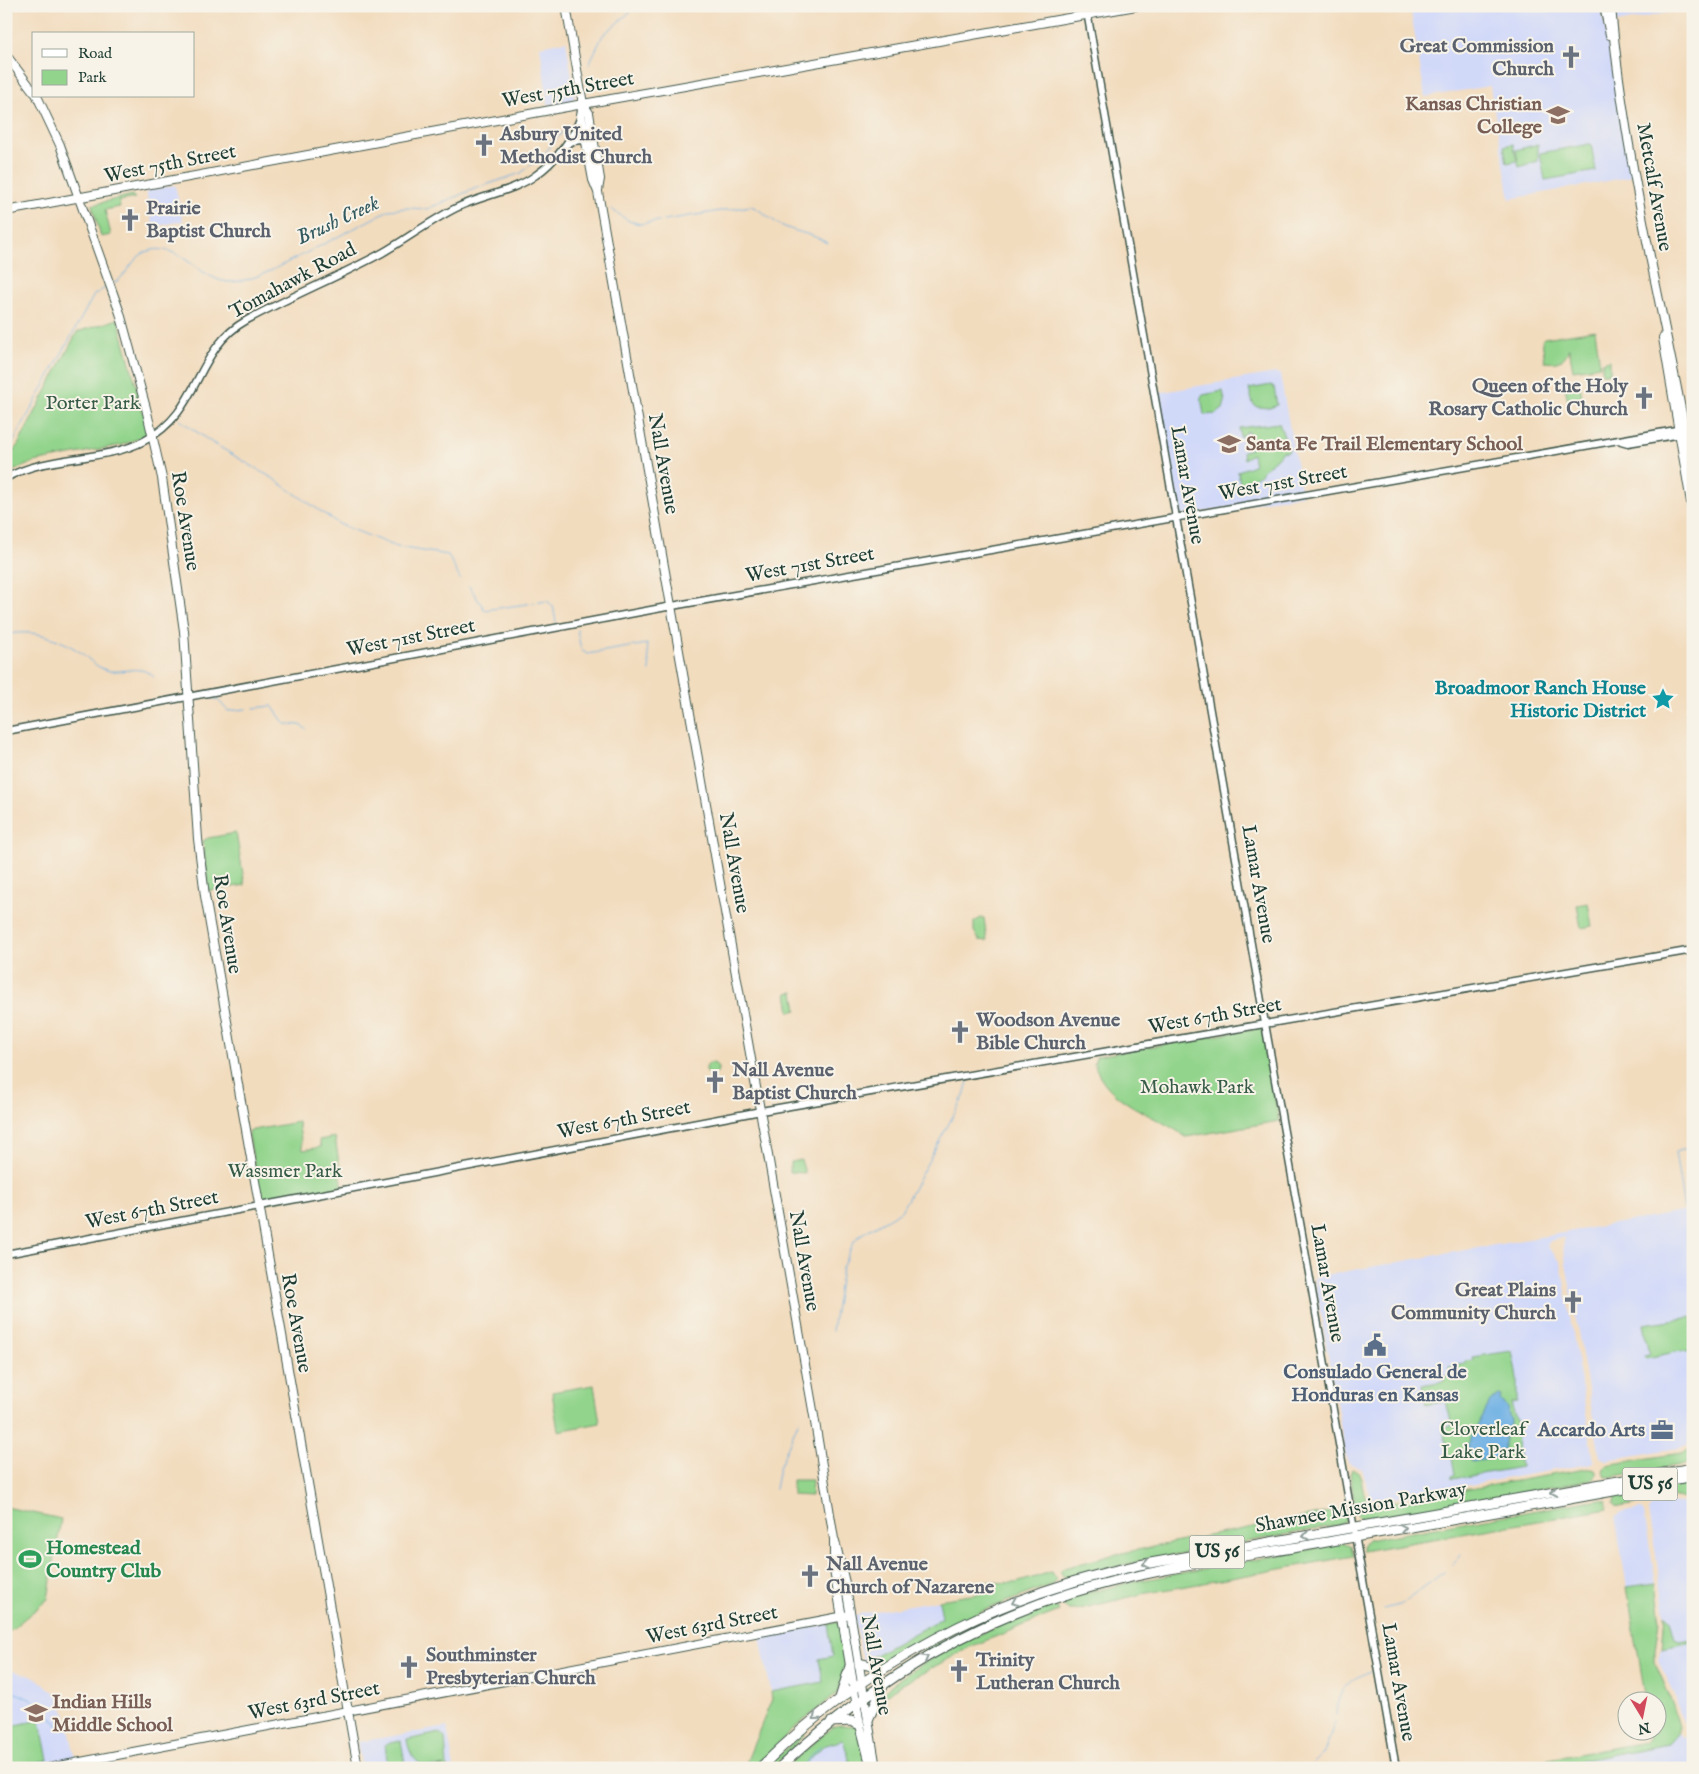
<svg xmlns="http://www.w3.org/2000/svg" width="1699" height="1774" font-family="'IM FELL English',serif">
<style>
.built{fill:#d1d9f9}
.green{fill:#92d48c;stroke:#588860}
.forest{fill:#75b678;stroke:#4a7a56}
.water{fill:#70b1e4;stroke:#48778c}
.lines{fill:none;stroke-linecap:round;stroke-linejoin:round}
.stream{stroke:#70b1e4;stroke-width:1}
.minor-casing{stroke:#3f5549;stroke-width:9}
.major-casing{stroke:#3f5549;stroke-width:10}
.highway-casing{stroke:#3f5549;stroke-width:11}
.minor{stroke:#fff;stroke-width:6}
.major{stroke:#fff;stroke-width:8}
.highway{stroke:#fff;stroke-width:9}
.oneway{stroke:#8f9e9a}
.labels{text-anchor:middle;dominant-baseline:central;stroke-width:4;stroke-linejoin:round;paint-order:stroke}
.shield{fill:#f7f3e8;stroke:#60746a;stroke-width:1}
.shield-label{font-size:19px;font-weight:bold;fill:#1f3d34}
.worship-label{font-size:20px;font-weight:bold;fill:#5b616d;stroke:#f7f3e8;text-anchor:start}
.street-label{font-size:20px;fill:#1f3d34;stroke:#f7f3e8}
.education-label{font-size:20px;font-weight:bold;fill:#785e54;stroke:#f7f3e8;text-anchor:start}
.park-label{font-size:20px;fill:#365b46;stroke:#f7f3e8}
.culture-label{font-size:20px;font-weight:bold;fill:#0d838f;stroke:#f7f3e8;text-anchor:end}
.service-label{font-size:20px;font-weight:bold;fill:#4e5e75;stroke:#f7f3e8}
.leisure-label{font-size:20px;font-weight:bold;fill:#27864d;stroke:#f7f3e8;text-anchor:start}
.water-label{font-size:21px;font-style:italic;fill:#335a60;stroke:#f7f3e8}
</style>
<rect width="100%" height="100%" fill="#f7f3e8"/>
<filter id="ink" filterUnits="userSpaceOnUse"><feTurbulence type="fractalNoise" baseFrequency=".02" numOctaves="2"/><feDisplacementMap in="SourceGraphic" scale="10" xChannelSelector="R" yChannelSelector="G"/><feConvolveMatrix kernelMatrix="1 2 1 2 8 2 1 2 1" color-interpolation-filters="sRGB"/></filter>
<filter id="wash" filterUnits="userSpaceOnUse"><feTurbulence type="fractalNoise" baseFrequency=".0096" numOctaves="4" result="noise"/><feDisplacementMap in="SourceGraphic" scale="20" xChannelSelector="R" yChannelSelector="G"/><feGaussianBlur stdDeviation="1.12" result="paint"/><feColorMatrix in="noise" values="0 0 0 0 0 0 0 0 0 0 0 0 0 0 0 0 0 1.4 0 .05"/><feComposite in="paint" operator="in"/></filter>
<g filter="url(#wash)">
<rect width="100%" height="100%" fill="#f2dcbe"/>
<path class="built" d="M1410,6H1601L1631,173L1629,177L1510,199L1490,86L1425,97Z
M1616,6H1680L1675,11L1617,23Z
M566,41L575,96L572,101L548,105L540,46Z
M175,185L183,221L153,227L146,191Z
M1275,373L1280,374L1302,495L1179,516L1157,393Z
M1693,1210V1443L1678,1448L1606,1460L1600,1457L1563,1246L1565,1237L1550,1241L1547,1246L1561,1262L1594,1461L1589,1464L1383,1500L1370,1497L1362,1469L1349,1463L1346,1458L1314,1277Z
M1684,1502H1693V1639L1680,1641L1674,1638L1670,1620L1665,1614L1649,1511L1652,1507Z
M1640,1509L1644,1513L1656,1583L1627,1587L1615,1517L1620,1513Z
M939,1600L942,1618L863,1661L854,1615Z
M828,1624L833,1656L823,1682L771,1692L760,1637Z
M1693,1642V1729H1691L1682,1722L1675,1695L1662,1669L1659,1658L1660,1648Z
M6,1669L35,1677L59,1696L67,1719L76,1761L42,1768H6Z
M447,1727L454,1768H362L357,1742Z
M1678,1733L1682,1737L1693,1734V1768H1576V1761L1667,1744Z
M843,1740L852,1768H800L823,1746Z"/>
<path class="green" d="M1513,144L1517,161L1507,163L1504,146Z
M1538,144V161L1519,167L1516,150Z
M1591,144L1596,171L1545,180L1540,153Z
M132,195L135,198L119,201L120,207L105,210L111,235L101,237L92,205Z
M118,319L148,429L147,435L122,445L34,462L6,474V461L18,445L77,332Z
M1595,330L1600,366L1573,370L1569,348C1565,360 1559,364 1545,362L1542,340L1544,338Z
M1610,360V373H1602V362Z
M1271,385L1274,387L1277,405L1270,408L1257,407L1253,404L1249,389Z
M1580,386L1582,396L1568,401L1565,387Z
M1223,391L1225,402L1223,409L1216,414L1204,415L1201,397L1203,395Z
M1279,423C1282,432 1286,441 1289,450L1286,452L1282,451C1277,461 1264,466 1261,474L1240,484L1238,471L1254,465L1252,454L1244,459L1243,451L1251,449L1248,431L1240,437L1239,428Z
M236,833L245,885L208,891L203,841L208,838Z
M1588,903L1592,926L1581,928L1577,905Z
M981,918H984L987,941L979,940L974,931V922Z
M794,992L797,1010L790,1012L787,993Z
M1260,1028L1263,1031L1279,1121L1186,1137C1154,1113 1108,1105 1094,1063L1097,1056Z
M706 1069a6 6 0 1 1 12 0a6 6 0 1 1-12 0Z
M298,1122L303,1150L321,1147L319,1140L335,1137L343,1189L265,1203L261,1200L248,1131Z
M801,1160L805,1173L790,1172V1162Z
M1693,1317V1353L1681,1351L1646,1358L1644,1355L1649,1354L1643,1324Z
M1512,1351L1517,1378V1402L1511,1403L1519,1429L1515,1430L1521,1467L1452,1479V1476L1455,1475L1452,1457L1449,1458L1443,1428L1452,1426L1446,1401L1426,1405L1422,1385L1444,1381V1377L1450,1376L1449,1367L1465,1364V1361L1473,1360L1472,1357Z
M594,1385L600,1423L558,1431L552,1392Z
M1693,1449V1463L1610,1477L1606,1476L1603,1471L1606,1465L1681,1453Z
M1591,1468L1595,1469L1597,1474L1592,1480L1365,1520L1359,1518L1356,1513L1350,1474L1352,1469L1357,1471C1366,1483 1358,1502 1378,1505Z
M792,1480H812L811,1496L792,1495Z
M1693,1481V1498L1675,1497L1620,1507L1616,1506L1614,1503L1615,1497L1620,1495Z
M1599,1499L1607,1501L1608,1509L1363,1551V1545L1367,1540Z
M6,1507L61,1519L48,1599L6,1634Z
M1344,1509L1346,1520L1339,1525L1140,1561L1068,1578L1063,1577L1060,1572L1064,1568L1112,1555Z
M1344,1543L1351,1545L1353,1556L1142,1594L1076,1610H1069L1062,1605L1063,1602L1073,1597L1127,1583Z
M1267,1546V1548L1149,1570L950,1640L924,1654L922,1651C983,1617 1049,1589 1117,1573C1166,1562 1217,1555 1267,1546Z
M1051,1572L1056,1579L1053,1584L975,1614L921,1640L879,1664L866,1660L942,1618L939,1600L983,1593L987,1582L1016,1583Z
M1656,1583L1660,1614L1655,1649V1662L1673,1705L1679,1727L1677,1734L1668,1744L1543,1768H1497L1646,1742L1651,1732H1656V1702L1646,1701L1627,1587Z
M1051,1606L1057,1607L1059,1611L970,1647L892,1690L884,1698L881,1697C899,1667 1015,1617 1051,1606Z
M1665,1614L1670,1620L1675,1639L1680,1641L1693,1639V1642L1662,1648Z
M837,1622L840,1626L846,1668L837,1693L791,1731L754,1768H744L772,1699L771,1692L823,1682L819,1659L833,1656L828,1624Z
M40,1720L48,1760L6,1768V1727Z
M839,1725L857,1726L869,1768H852L843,1740L823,1746L800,1768H785L832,1727Z
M804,1732L805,1734L773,1768H765Z
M440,1733L445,1738L447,1766L449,1768H437L445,1766C423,1769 411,1763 407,1740Z
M401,1741L406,1768H388L385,1744Z"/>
<path class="forest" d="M1573,1761L1576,1768H1546Z"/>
<path class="water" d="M1498,1395L1501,1396L1500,1400L1507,1408L1511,1421L1504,1438V1449L1500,1457L1472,1462L1467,1455L1468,1444L1490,1402Z"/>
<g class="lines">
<path class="stream" d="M589,64L603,35L637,6
M611,209L629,221L640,224L751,206C764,211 772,222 785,227C799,233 813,234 827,243
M114,283C128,276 131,258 146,252C179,238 201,284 233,282C257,280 279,266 300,256C330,241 359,226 389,210L406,208L427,209L474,189L521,173L543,155L568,125
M180,420L211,442L274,479L339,524L397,547L448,555L460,579
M6,455L94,295L108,286
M469,586L485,610L547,601L553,606L556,622
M577,630L581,650L587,654L647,644L650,671
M6,635C32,628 59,638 80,652C88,658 96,667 106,670C123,675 139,662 154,677
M208,697L218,700L228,711L246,709
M254,708L272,706L285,724L300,725L306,729
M1684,1209L1675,1152L1693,1147
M832,1331L842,1268L853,1243L860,1235L901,1211L964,1096L968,1081
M775,1489L779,1468L799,1420
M1452,1566L1461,1554
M1383,1609L1400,1605L1444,1572
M6,1689C31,1699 45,1704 59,1728
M1336,1715C1338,1686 1348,1682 1372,1670
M800,1768L820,1746
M1309,1768L1324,1753L1335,1722"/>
</g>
</g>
<g filter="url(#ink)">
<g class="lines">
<defs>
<path id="minor" d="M1086,6L1396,1768
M566,145L573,141L583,140L587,144
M1621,441L1628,443L1693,432
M6,478C49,454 104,462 144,441C202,411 193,350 247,320C291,296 338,277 382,253C407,239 430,221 456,208C482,195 513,192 536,175C555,162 574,137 581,116
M6,731L672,606L1693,427
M6,1254L761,1111L1693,950"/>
<path id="major" d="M566,6L583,104L581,115L593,180L598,192L814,1416L834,1539V1570L860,1725L871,1768
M1604,6L1610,35
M1611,6C1624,163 1666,318 1693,473
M6,55L34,92
M37,96L60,145L120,313L146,408L162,478L184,631L198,839L205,896L358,1768
M583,104L589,113L600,179L598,190
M6,211L583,104L1136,6
M1663,338L1693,514
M835,1541L846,1587L876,1768
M49,1768L850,1615"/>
<path id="highway" d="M859,1663L883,1669
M840,1698L850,1666
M868,1720L884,1684
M831,1722L851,1721L860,1725
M760,1768C864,1664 996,1595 1139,1565L1693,1468
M779,1768C863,1690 961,1627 1071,1593C1152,1568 1238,1558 1321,1543C1445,1521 1569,1500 1693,1476"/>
</defs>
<use href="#minor" class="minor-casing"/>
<use href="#major" class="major-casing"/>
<use href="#highway" class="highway-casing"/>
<use href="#minor" class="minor"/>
<use href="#major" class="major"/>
<use href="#highway" class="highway"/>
</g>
<defs><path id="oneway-chevron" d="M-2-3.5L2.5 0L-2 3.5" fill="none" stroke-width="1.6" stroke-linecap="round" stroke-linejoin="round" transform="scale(1.25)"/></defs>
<g class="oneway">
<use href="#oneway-chevron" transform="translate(1554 1492) rotate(170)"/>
<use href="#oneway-chevron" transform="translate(1403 1528) rotate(-10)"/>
<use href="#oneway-chevron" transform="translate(1306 1536) rotate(170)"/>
<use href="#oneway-chevron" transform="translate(1146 1564) rotate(170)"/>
<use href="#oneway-chevron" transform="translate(1015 1602) rotate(158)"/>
<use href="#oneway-chevron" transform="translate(925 1658) rotate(-29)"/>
<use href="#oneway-chevron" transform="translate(816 1717) rotate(140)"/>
</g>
</g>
<defs>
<symbol id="church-bare" viewBox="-9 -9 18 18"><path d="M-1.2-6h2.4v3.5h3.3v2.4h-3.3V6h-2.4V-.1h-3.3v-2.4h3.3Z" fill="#6b7280" stroke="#f7f3e8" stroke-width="2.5" paint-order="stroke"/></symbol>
<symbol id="university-bare" viewBox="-9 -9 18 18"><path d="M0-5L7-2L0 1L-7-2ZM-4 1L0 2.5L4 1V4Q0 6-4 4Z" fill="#8d6e63" stroke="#f7f3e8" stroke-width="2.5" paint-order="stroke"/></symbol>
<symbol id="school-bare" viewBox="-9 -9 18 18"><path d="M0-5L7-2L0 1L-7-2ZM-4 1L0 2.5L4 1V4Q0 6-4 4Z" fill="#8d6e63" stroke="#f7f3e8" stroke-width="2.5" paint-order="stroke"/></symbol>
<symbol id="sight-bare" viewBox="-9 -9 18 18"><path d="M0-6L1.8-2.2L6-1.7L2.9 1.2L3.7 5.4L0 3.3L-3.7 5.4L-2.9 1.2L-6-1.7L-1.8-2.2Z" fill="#0f9aa8" stroke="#f7f3e8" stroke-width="2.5" paint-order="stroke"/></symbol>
<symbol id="civic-bare" viewBox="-9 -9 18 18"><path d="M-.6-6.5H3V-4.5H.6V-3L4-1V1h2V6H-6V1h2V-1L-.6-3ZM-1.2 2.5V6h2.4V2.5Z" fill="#5c6f8a" stroke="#f7f3e8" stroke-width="2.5" paint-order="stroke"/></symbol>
<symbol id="office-bare" viewBox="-9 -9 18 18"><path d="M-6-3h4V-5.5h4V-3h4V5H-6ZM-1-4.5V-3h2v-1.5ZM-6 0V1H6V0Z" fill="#5c6f8a" stroke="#f7f3e8" stroke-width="2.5" paint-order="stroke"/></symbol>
<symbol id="stadium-bare" viewBox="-9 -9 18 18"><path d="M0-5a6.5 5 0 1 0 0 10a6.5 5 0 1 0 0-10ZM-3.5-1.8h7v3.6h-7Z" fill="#2e9e5b" stroke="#f7f3e8" stroke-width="2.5" paint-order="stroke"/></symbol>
</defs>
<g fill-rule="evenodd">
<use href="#church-bare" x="1555" y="41" width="32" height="32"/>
<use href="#university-bare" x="1542" y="99" width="32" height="32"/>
<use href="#church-bare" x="468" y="129" width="32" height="32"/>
<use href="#church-bare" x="114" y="204" width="32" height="32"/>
<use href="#church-bare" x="1628" y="382" width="32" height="32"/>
<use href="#school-bare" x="1213" y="428" width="32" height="32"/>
<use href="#sight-bare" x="1647" y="683" width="32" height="32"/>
<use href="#church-bare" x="944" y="1016" width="32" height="32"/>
<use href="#church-bare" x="699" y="1066" width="32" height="32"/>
<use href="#church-bare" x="1557" y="1286" width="32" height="32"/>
<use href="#civic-bare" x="1359" y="1329" width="32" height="32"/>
<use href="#office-bare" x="1646" y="1414" width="32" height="32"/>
<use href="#stadium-bare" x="14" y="1543" width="32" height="32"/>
<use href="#church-bare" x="794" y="1560" width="32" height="32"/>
<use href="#church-bare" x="393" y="1651" width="32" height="32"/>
<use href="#church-bare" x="943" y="1655" width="32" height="32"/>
<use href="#school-bare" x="20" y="1697" width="32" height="32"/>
</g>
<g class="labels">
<g class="shield">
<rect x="1622.5" y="1467.5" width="55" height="33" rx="4"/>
<rect x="1189.5" y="1535.5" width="55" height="33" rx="4"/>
</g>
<g class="shield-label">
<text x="1650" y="1484">US 56</text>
<text x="1217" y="1552">US 56</text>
</g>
<g class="worship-label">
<text x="1554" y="46" text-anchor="end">Great Commission<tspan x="1554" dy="23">Church</tspan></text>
<text x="500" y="134">Asbury United<tspan x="500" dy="23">Methodist Church</tspan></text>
<text x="146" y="208">Prairie<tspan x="146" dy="23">Baptist Church</tspan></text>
<text x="1628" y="386" text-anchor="end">Queen of the Holy<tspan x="1628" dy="23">Rosary Catholic Church</tspan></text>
<text x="976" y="1020">Woodson Avenue<tspan x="976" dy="23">Bible Church</tspan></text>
<text x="732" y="1070">Nall Avenue<tspan x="732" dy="23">Baptist Church</tspan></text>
<text x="1556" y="1290" text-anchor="end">Great Plains<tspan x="1556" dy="23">Community Church</tspan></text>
<text x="826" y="1564">Nall Avenue<tspan x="826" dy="23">Church of Nazarene</tspan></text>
<text x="426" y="1655">Southminster<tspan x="426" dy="23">Presbyterian Church</tspan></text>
<text x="976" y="1660">Trinity<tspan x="976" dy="23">Lutheran Church</tspan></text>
</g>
<g class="street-label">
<text transform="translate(568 90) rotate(-10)">West 75th Street</text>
<text transform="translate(170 164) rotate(-11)">West 75th Street</text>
<text transform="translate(1654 187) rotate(80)">Metcalf Avenue</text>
<text transform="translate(293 281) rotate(-28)">Tomahawk Road</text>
<text transform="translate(663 464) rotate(80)">Nall Avenue</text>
<text transform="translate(1283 483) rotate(-10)">West 71st Street</text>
<text transform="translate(1187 485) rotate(80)">Lamar Avenue</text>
<text transform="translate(185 521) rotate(81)">Roe Avenue</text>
<text transform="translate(810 565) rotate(-10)">West 71st Street</text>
<text transform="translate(411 638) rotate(-11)">West 71st Street</text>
<text transform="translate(734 863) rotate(80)">Nall Avenue</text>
<text transform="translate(1258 884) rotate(80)">Lamar Avenue</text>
<text transform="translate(227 924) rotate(81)">Roe Avenue</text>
<text transform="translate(1215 1016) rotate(-10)">West 67th Street</text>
<text transform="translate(624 1120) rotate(-11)">West 67th Street</text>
<text transform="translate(152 1210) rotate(-11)">West 67th Street</text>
<text transform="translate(804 1261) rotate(80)">Nall Avenue</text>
<text transform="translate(1327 1283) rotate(80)">Lamar Avenue</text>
<text transform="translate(296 1323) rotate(80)">Roe Avenue</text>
<text transform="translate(1361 1508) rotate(-10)">Shawnee Mission Parkway</text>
<text transform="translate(712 1625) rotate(-11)">West 63rd Street</text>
<text transform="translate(876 1665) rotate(80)">Nall Avenue</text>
<text transform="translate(1398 1682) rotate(80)">Lamar Avenue</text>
<text transform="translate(314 1701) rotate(-11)">West 63rd Street</text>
</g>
<g class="education-label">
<text x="1542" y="104" text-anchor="end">Kansas Christian<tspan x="1542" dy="23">College</tspan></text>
<text x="1246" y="444">Santa Fe Trail Elementary School</text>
<text x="52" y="1702">Indian Hills<tspan x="52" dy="23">Middle School</tspan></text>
</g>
<g class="park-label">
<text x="93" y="403">Porter Park</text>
<text x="1197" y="1087">Mohawk Park</text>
<text x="285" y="1171">Wassmer Park</text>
<text x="1483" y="1429">Cloverleaf<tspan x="1483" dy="23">Lake Park</tspan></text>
</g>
<g class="culture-label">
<text x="1646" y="688">Broadmoor Ranch House<tspan x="1646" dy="23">Historic District</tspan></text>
</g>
<g class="service-label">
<text x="1375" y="1372">Consulado General de<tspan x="1375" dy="23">Honduras en Kansas</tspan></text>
<text x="1645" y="1430" text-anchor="end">Accardo Arts</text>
</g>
<g class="leisure-label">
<text x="46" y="1548">Homestead<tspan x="46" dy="23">Country Club</tspan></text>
</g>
<g class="water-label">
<text transform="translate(338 221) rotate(-25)">Brush Creek</text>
</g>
</g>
<rect width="1699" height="1774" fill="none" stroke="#f7f3e8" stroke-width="25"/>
<rect x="32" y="32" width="162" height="65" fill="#f7f3e8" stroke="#a1aaa0"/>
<rect x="42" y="49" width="25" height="8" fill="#ffffff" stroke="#a1aaa0"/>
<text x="78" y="58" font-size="15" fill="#1f3d34">Road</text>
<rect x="42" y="70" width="25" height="15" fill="#92d48c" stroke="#a1aaa0"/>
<text x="78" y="82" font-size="15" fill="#1f3d34">Park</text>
<g transform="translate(1642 1716) rotate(170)"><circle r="24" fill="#f7f3e8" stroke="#a1aaa0"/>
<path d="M0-4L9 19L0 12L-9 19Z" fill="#d1495b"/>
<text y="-8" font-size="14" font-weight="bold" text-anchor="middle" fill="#1f3d34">N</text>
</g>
</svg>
